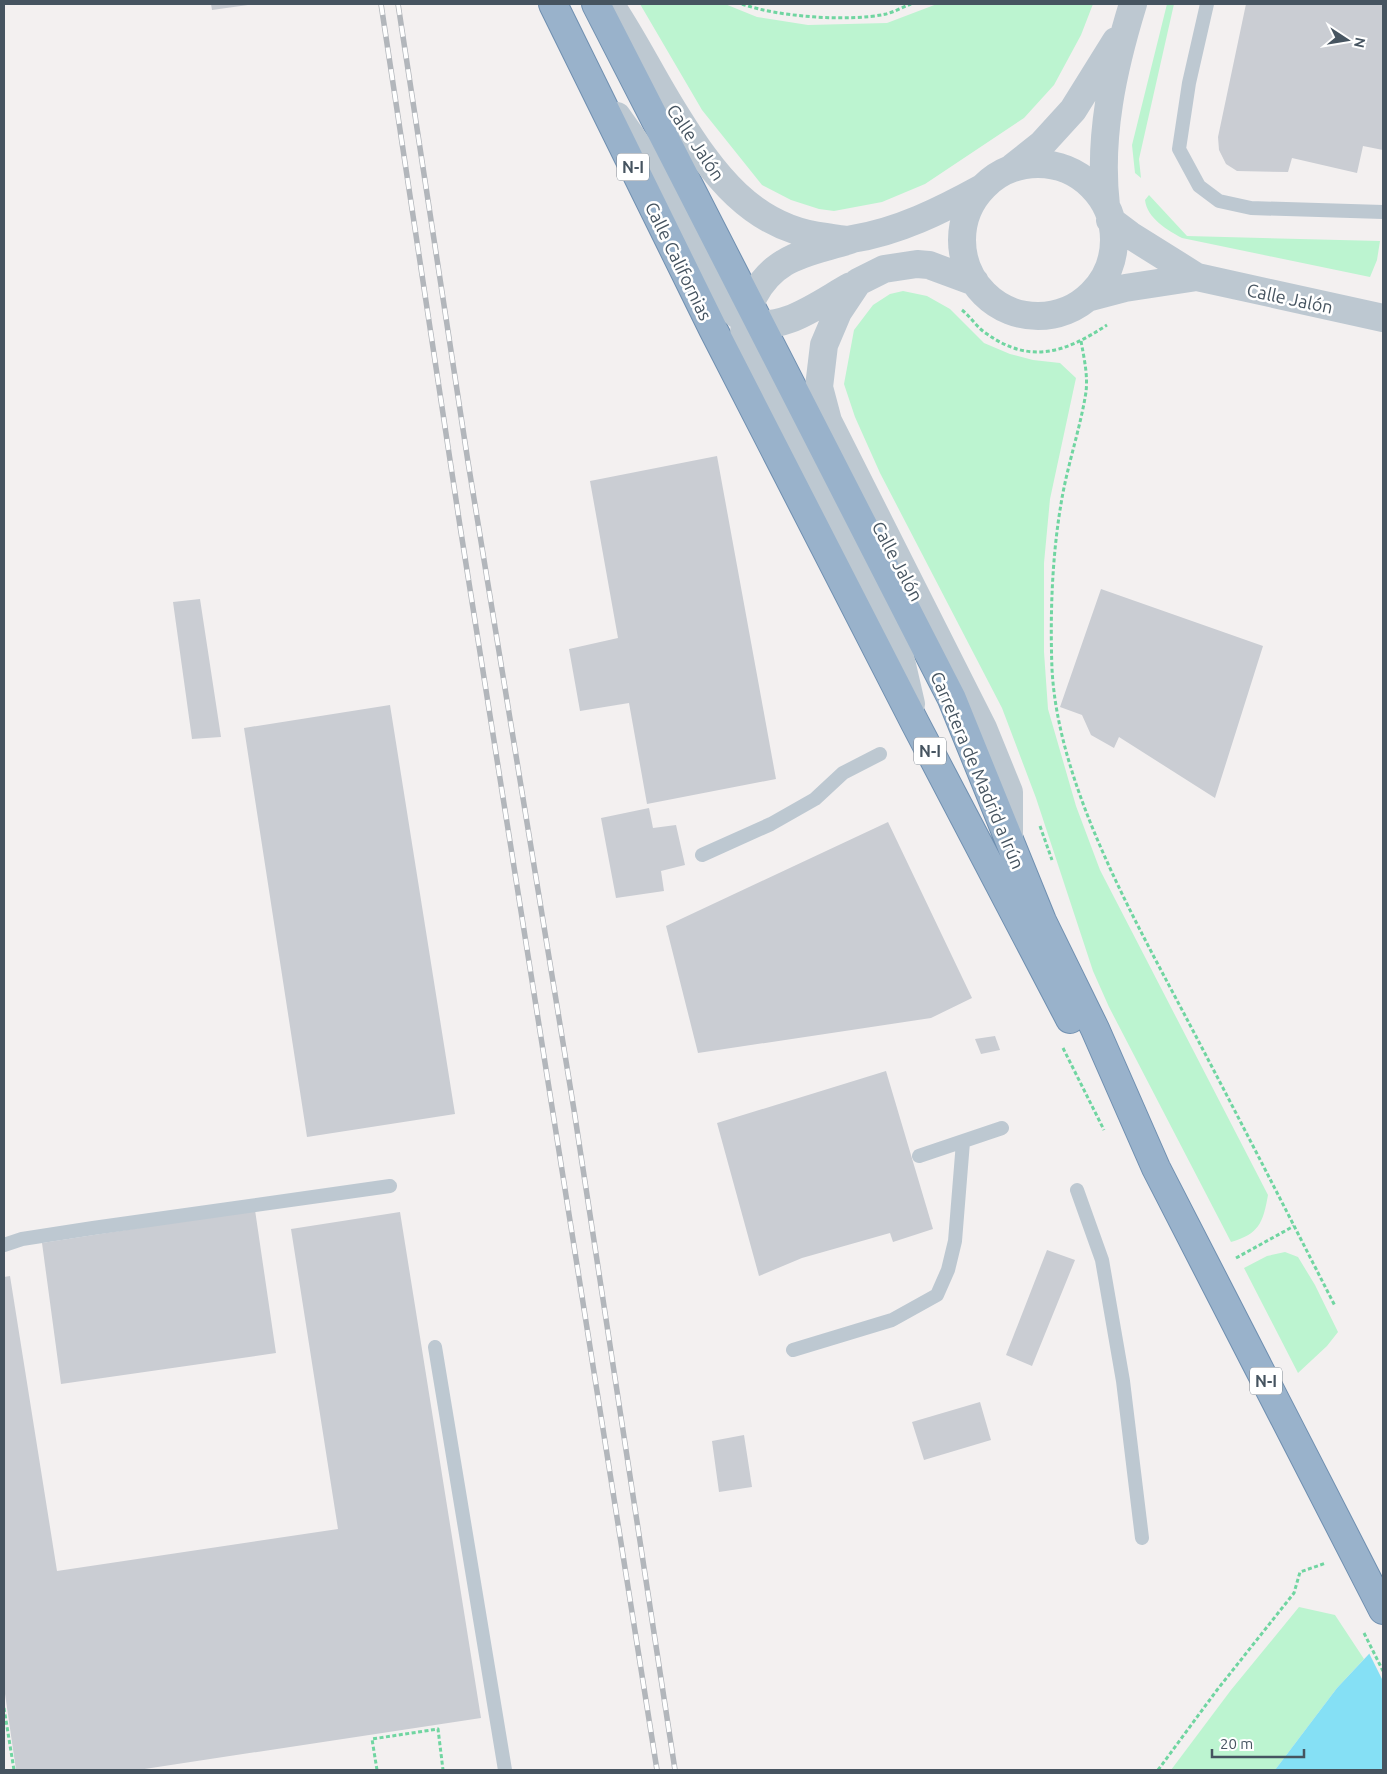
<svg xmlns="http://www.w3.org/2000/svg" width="1387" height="1774" font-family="Ubuntu,sans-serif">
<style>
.green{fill:#bcf4d0}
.water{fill:#85e0f5}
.pier{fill:#f3f0f0}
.building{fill:#cacdd3}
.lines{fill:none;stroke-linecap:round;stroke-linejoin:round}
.trunk-casing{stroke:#6f8fb0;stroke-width:30}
.path{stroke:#70d5a1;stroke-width:3;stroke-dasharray:4 2.5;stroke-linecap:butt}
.service{stroke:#bdc8d1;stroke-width:14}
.minor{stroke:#bdc8d1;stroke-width:28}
.trunk{stroke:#99b2cb;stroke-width:28}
.rail-casing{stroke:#b2b6bb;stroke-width:5.5}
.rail{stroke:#fff;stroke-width:4;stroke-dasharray:11;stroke-linecap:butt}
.labels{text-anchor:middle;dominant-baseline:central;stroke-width:5;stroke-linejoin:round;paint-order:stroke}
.shield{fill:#fff;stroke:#7e8790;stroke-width:1}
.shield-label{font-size:16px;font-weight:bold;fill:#465460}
.street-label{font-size:18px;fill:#465460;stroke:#fff}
</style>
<rect width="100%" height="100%" fill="#f3f0f0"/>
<path class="green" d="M640,4H725L757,17L808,25L887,23L937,4H1093L1081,35L1054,85L1024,118L925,184L882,202L834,211L819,209L791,200L762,185L702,110Z
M1167,4H1174L1139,159L1141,178L1135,173L1132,145Z
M1149,195L1187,236L1380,241L1377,260L1370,277L1182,238C1167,230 1147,218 1145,200Z
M903,291L927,296L950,309L984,343L1010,354L1033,360L1060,363L1076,378L1050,499L1044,563V652L1048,709L1076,806L1100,870L1268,1195C1263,1223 1259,1234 1231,1242L1109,1007L1093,971L1036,798L1002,708L880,473L855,417L844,384L854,330L873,305L890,294Z
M1285,1252L1298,1257L1315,1285L1338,1332L1327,1346L1298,1373L1244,1268L1267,1256Z
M1299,1607L1335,1615L1364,1659L1337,1688L1275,1770H1171L1231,1690Z"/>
<path class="water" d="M1383,1639V1770H1275L1337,1688Z"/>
<path class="pier" d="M1383,1637V1681L1368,1651Z"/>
<path class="building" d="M211,4H248V5L212,10Z
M1246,4H1383V150L1363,146L1357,173L1292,158L1288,172L1237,171L1226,164L1219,150L1218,137Z
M717,456L776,779L647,804L629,703L580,711L569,649L618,638L590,481Z
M1101,589L1263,646L1215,798L1119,737L1114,748L1091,735L1082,715L1060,707Z
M200,599L221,737L192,739L173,602Z
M390,705L455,1114L307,1137L244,728Z
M649,808L653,828L676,825L685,865L661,871L664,891L616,898L601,818Z
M888,822L972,998L931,1018L698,1053L666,926Z
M995,1036L1000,1050L981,1054L975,1039Z
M886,1071L933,1229L893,1242L890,1233L802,1258L759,1276L717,1123Z
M255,1210L276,1353L61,1384L42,1243Z
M400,1212L481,1718L138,1770H16L4,1687V1277L10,1276L57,1571L338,1529L291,1229Z
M1047,1250L1075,1260L1032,1366L1006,1355Z
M980,1402L991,1440L924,1460L912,1422Z
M744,1435L752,1487L719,1492L712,1441Z"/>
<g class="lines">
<defs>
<path id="trunk" d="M553,4L713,329L915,723L1070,1019
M596,4L952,699L1042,921L1095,1029L1156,1168L1383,1610"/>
</defs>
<use href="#trunk" class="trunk-casing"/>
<path class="path" d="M742,4C778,17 849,22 886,14C894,12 903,7 911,4
M962,310C971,317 977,328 987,334C1031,365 1066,352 1107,325
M1081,341C1084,358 1088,375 1086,392C1080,430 1067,466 1061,504C1052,557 1050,615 1052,669C1058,787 1136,922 1190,1025C1239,1118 1287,1212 1335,1306
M1040,826L1052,860
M1063,1048L1104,1130
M1236,1258L1294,1226
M1364,1633L1383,1671
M4,1708L14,1770
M377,1770L372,1739L438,1729L443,1770
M1158,1770L1217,1690L1294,1593L1300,1572L1326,1563"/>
<path class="service" d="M1207,4L1189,83L1179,149L1199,186L1219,201L1251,208L1383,212
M702,855L771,824L815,799L843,773L880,754
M919,1156L1002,1128
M1077,1190L1102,1260L1123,1381L1142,1538
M4,1245L22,1239L93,1228L390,1186
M435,1347L505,1770
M793,1350L892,1320L937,1295L948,1270L955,1241L963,1142"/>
<path class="minor" d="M610,4C634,39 653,79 676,115C712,173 752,229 826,237C834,238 844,241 852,239C898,232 942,210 982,188
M617,116L641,150L713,288C722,299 732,313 746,320C778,337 824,300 851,286
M962 240a76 76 0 1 1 152 0a76 76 0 1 1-152 0Z
M1013,167L1042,144L1073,110L1116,41
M1106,206C1098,137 1113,69 1133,4
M1110,220L1130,235L1197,277L1383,318
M850,240C829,247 803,251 784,263C759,278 743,309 744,339C745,348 750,359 753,368L899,652L911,704
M975,282L929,265L917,264L884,269L858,282L838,312L824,345L819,387L828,421L983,728L1009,792V838
M1087,298L1125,288L1197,277"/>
<use href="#trunk" class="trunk"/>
<defs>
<path id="rail" d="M381,4L460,526L657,1770
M398,4L468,462L574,1110L675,1770"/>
</defs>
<use href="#rail" class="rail-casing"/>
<use href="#rail" class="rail"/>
</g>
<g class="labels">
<g class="shield">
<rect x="617" y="153.5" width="32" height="27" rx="4"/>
<rect x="914" y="737.5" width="32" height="27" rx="4"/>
<rect x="1250" y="1367.5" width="32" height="27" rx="4"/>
</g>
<g class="shield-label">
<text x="633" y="167">N-I</text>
<text x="930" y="751">N-I</text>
<text x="1266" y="1381">N-I</text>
</g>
<g class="street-label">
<text transform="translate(696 142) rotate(56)">Calle Jalón</text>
<text transform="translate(679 261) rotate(64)">Calle Californias</text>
<text transform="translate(1290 298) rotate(12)">Calle Jalón</text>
<text transform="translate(898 561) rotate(62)">Calle Jalón</text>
<text transform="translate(978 770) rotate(67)">Carretera de Madrid a Irún</text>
</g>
</g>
<rect width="1387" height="1774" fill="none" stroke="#465460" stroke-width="10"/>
<g transform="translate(1347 40) rotate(102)" stroke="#ffffff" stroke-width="4" paint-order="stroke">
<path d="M0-4L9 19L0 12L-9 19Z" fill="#465460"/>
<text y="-8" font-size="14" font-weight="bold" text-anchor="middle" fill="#465460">N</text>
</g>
<path d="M1212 1749v8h92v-8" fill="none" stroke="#465460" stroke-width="2.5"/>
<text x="1220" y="1749" font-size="15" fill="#465460" stroke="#ffffff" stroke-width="4" paint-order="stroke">20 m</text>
</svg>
